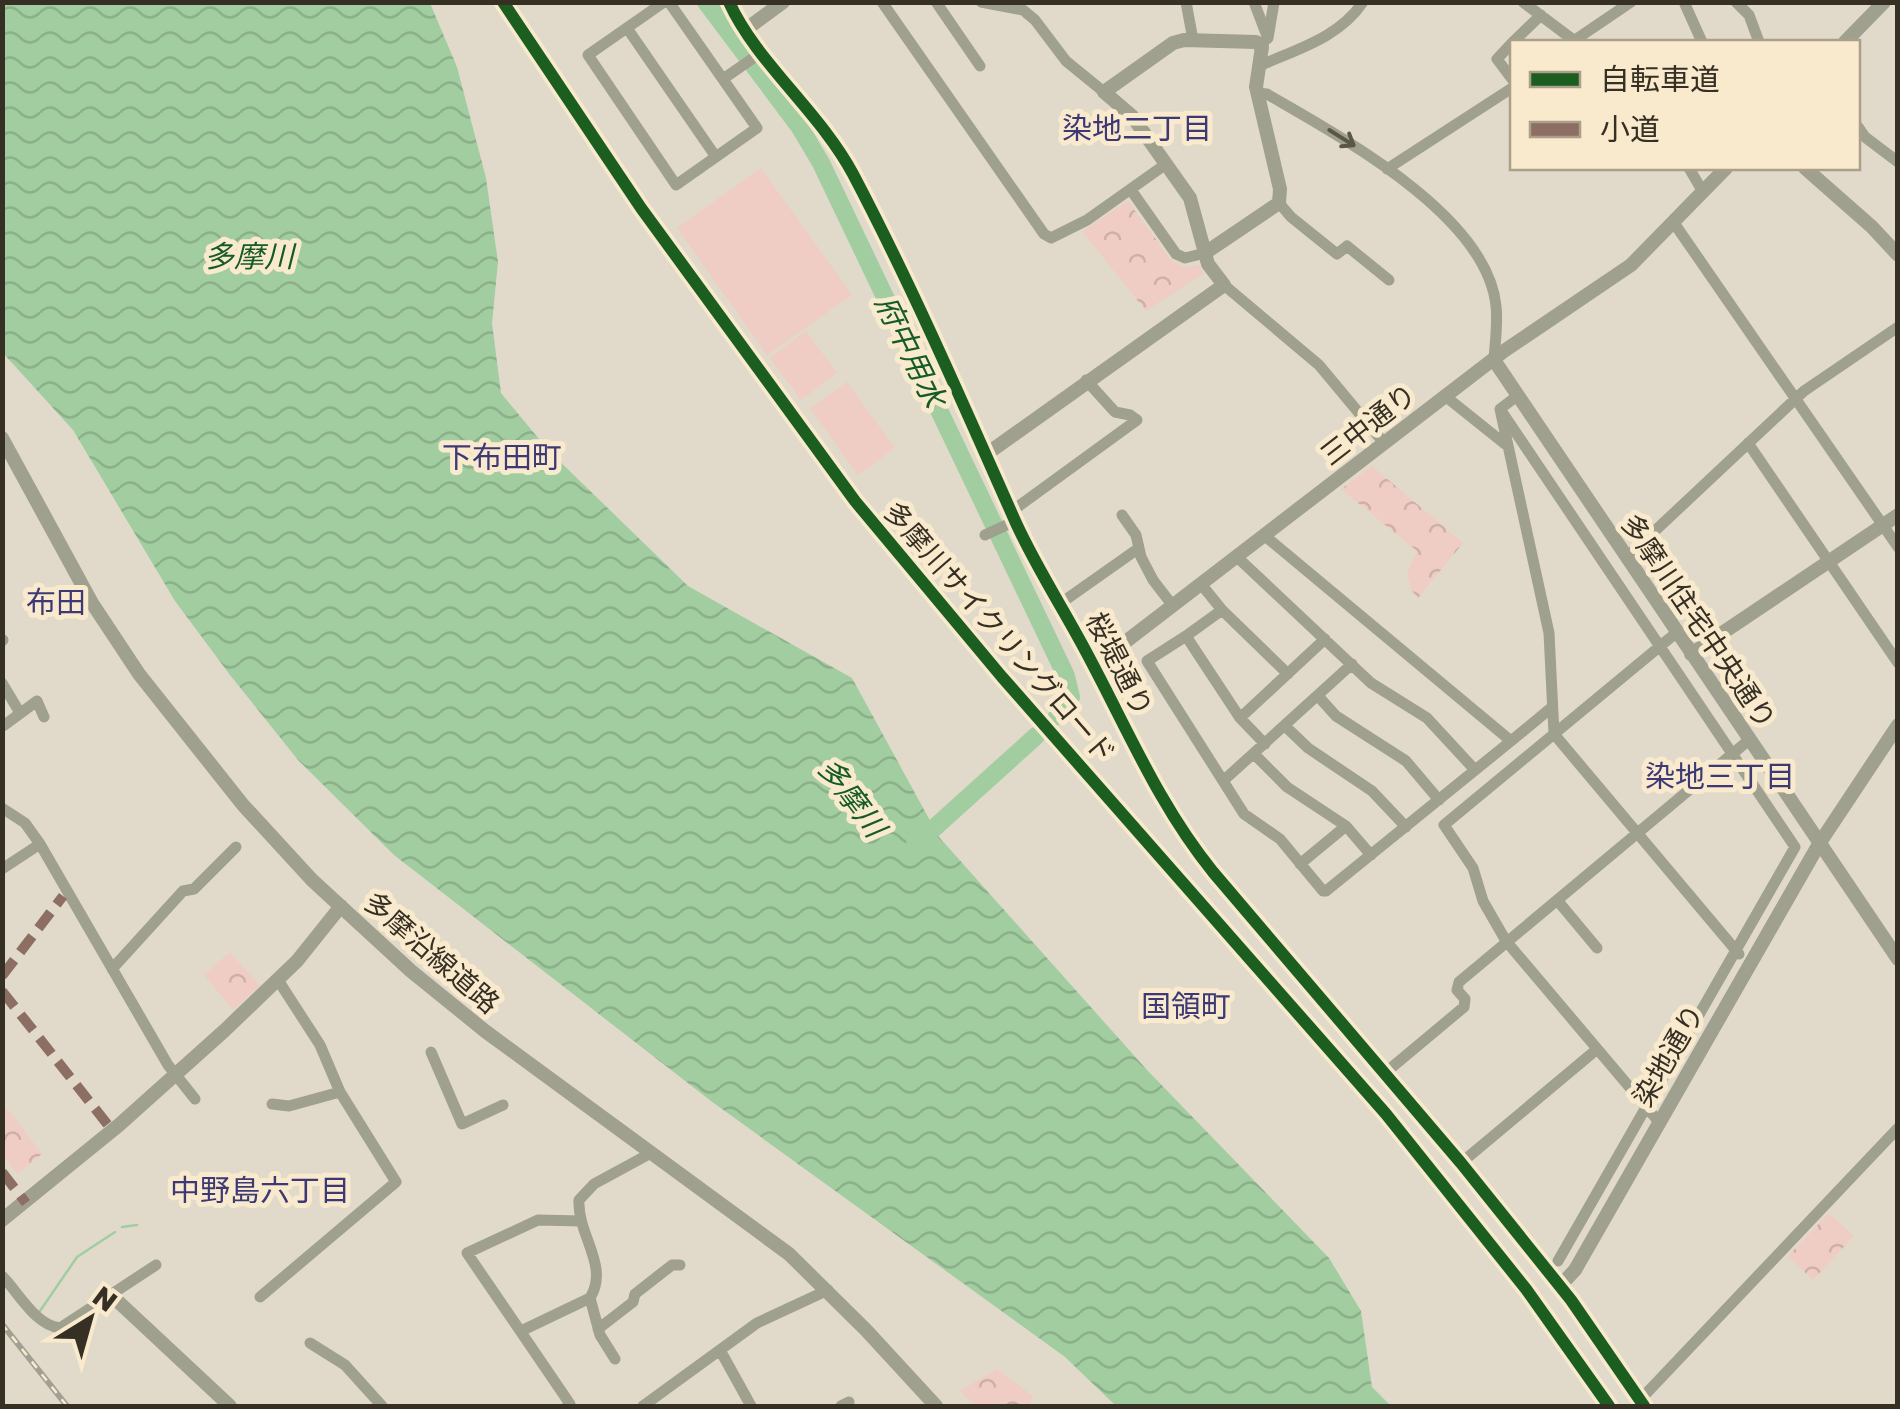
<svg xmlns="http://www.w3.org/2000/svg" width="1900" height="1409" font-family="'Golos Text','Noto Sans JP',sans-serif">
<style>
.park{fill:url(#park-crowns)}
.garden{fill:#efccc4}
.water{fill:url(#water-waves)}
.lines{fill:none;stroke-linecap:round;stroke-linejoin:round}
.stream{stroke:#a1cda1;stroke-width:2.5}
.river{stroke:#a1cda1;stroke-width:18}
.minor{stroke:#a0a08e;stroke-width:11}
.tertiary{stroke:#a0a08e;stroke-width:14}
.rail-casing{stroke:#a2a092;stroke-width:6}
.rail{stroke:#f9eacd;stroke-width:2.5;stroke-dasharray:8;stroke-linecap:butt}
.quiet{stroke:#8d6e63;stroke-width:10;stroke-dasharray:20 10;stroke-linecap:butt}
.cycleway-casing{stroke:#f9eacd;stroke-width:19}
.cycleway{stroke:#1b5e20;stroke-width:12}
.oneway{stroke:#5a5749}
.labels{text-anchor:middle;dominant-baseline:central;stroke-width:10;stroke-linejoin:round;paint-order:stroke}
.street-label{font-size:28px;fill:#352f24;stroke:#f9eacd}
.neighbourhood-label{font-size:30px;fill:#3d3975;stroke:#f9eacd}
.water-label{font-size:30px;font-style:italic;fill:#155b28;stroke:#f9eacd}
</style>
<defs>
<pattern id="park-crowns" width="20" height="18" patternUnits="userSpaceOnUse" patternTransform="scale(2.5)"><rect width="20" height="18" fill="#efccc4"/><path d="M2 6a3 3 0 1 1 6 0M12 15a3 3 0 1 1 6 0" fill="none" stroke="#ceb0a8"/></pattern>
<pattern id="water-waves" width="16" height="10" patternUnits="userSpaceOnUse" patternTransform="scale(2.5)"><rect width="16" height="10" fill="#a1cda1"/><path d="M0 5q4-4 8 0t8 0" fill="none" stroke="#8bb08a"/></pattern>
</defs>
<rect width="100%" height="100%" fill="#e1daca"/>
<path class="park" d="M1128,201L1170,259L1183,267L1198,265L1204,273L1146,311L1082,231Z
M1372,466L1463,543L1418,598L1412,591L1407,573L1417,551L1341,489Z
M230,952L260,986L233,1010L204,975Z
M8,1109L42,1154L17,1174L3,1155V1113Z
M1829,1213L1854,1236L1813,1280L1788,1256Z
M997,1369L1033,1396L1029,1406H975L960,1391Z"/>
<path class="garden" d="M761,168L852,295L767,355L677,228Z
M806,331L837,373L801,400L770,358Z
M847,382L895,448L858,475L810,408Z"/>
<path class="water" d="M2,3H430L457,67L486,178L498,262L492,323L501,393L548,450L688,586L852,678L939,837L1147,1070L1329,1258L1361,1311L1372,1387L1391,1406H1116L1065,1357L711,1101L394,855L298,760L230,675L175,601L73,430L3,353Z"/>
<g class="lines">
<path class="stream" d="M122,1227L137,1225
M40,1311L77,1257L115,1232"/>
<path class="river" d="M706,2L799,126L821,163L1066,676L1071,697L1057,716
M915,840L933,829L1036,736"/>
<path class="minor" d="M664,2L588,55L676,185L757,128L669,2
M882,2L1044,234L1051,238L1087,220L1166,164
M936,2L980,66
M981,2L1023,10L1035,20L1066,61L1104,92
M1186,2L1193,40
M1254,2L1267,36
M1523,2L1576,42
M1684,2L1702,42
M1736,2L1749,15L1759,42
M627,28L716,157
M1513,42L1541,15
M1572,42L1631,2
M1512,43L1497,59L1512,79
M1260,44L1268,38L1274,2
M1259,66C1297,49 1339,38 1363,2
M723,79L762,52
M1257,93L1267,94C1339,136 1487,215 1496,306C1498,324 1495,343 1494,360
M1858,127L1865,137L1898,162
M1689,168L1703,192
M1387,169L1512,88
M1131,190L1176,254L1185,258L1205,253
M1279,203L1291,217L1337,254L1347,246L1389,280
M1674,223L1898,547
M1224,285L1319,365L1384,443
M1445,396L1505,444
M1517,396L1500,409L1549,633L1554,734L1739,954
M1500,409L1795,847L1558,1261
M1748,443L1898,663
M1012,511L1137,420L1130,415L1115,412L1086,380
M1122,515L1136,535L1141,557L1153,580L1173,606
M985,535L1015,521
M1265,536L1511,741L1551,708
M1237,557L1371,683L1427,718L1475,770
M1626,558L1804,391L1898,327
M1201,584L1222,610L1288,674
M1061,603L1139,548
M1222,610L1186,636L1240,718L1265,744
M1186,636L1147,661L1244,814L1280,839L1323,891H1326L1511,741
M2,641L3,640
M2,683L20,713
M1318,696L1336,716L1406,761L1439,800
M1240,718L1325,639
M3,726L37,701L44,717
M1285,726L1308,748L1372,791L1406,827
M1254,754L1287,787L1346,826L1371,855
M1223,781L1352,664
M2,808L25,823L40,844L168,1065L195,1099
M1300,864L1346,826
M2,869L40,844
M1557,900L1597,948
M112,969L183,891L194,889L236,847
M431,1052L462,1124L503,1105
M1385,1073L1464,1007L1465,999L1457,990L1459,982L1749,740
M272,1104L289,1106L340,1092
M1659,1122L1506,941L1483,901L1473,868L1444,825L1676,633
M1461,1163L1596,1050
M2,1276C19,1293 35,1325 60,1328L156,1265
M260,1297L396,1182L340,1092L320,1045L278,980
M590,1298L600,1335L615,1359
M598,1329L633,1302L635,1294L672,1265H680
M521,1331L590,1298C610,1266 577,1235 579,1200L594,1184L651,1153
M310,1343L345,1365L382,1406
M720,1350L751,1406
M1640,1400L1898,1128
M567,1406L570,1404L467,1253L538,1220L581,1221
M643,1406L757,1323L828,1290
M841,1406L849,1402"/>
<path class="tertiary" d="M729,2C756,62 820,112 853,174C913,288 964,406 1016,523C1038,571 1068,616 1092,663C1130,735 1161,808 1213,872L1461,1163L1571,1300L1644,1406
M745,30L783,2
M1845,42L1884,2
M1805,168L1872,227L1898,255
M1494,360L1898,959
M2,438L92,603L139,674L243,805L312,880L411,971L485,1031L789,1254L866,1330L936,1406
M988,453L1224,285L1208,264L1205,253L1279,203L1280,189L1256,87L1262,47L1256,42L1184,40L1173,43L1104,92L1132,116L1190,198L1205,253
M1691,654L1898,515
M1094,666L1504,351L1631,265L1726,168
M2,1220L119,1125L224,1031L297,961L341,906
M1560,1286L1575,1270L1819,844L1898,725
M110,1294L230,1406"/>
<defs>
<path id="rail" d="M2,1324L67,1406"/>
</defs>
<use href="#rail" class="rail-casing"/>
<use href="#rail" class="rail"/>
<path class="quiet" d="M2,976L63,896
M2,991L108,1125
M2,1172L26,1203"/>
<defs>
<path id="cycleway" d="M503,2L641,208L855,501L1002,677L1386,1114L1526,1289L1609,1406
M729,2C756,62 820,112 853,174C913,288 964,406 1016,523C1038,571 1068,616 1092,663C1130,735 1161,808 1213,872L1461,1163L1571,1300L1644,1406"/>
</defs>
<use href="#cycleway" class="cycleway-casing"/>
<use href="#cycleway" class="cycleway"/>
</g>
<defs><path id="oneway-shaft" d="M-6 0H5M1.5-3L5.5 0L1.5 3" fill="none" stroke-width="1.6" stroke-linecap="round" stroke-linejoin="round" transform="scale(2.5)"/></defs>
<use class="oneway" href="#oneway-shaft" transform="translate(1342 138) rotate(32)"/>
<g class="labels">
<g class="street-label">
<text transform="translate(1368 424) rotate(-38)">三中通り</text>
<text transform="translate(1699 621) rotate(56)">多摩川住宅中央通り</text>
<text transform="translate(1000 632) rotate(49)">多摩川サイクリングロード</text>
<text transform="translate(1120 664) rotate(63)">桜堤通り</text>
<text transform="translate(432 952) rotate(41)">多摩沿線道路</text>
<text transform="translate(1668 1055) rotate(-60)">染地通り</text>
</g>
<g class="neighbourhood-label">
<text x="1137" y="128">染地二丁目</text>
<text x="502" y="457">下布田町</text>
<text x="56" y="602">布田</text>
<text x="1720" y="776">染地三丁目</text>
<text x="1186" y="1006">国領町</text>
<text x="260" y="1190">中野島六丁目</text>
</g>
<g class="water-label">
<text x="249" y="256">多摩川</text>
<text transform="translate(911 351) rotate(64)">府中用水</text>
<text transform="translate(852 797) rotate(53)">多摩川</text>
</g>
</g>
<rect width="1900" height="1409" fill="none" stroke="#352f24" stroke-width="10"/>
<rect x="1510" y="40" width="350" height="130" fill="#f9eacd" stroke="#ab9f89" stroke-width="2.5"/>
<rect x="1530" y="72" width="50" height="15" fill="#1b5e20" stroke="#ab9f89" stroke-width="2.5"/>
<text x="1600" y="90" font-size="30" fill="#352f24">自転車道</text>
<rect x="1530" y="122" width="50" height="15" fill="#8d6e63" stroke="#ab9f89" stroke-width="2.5"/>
<text x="1600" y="140" font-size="30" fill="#352f24">小道</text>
<g transform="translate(90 1319) rotate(37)" stroke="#f9eacd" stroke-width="8" paint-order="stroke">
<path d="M0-8L18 38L0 25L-18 38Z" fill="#352f24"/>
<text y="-15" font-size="28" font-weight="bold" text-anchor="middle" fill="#352f24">N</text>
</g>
</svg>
